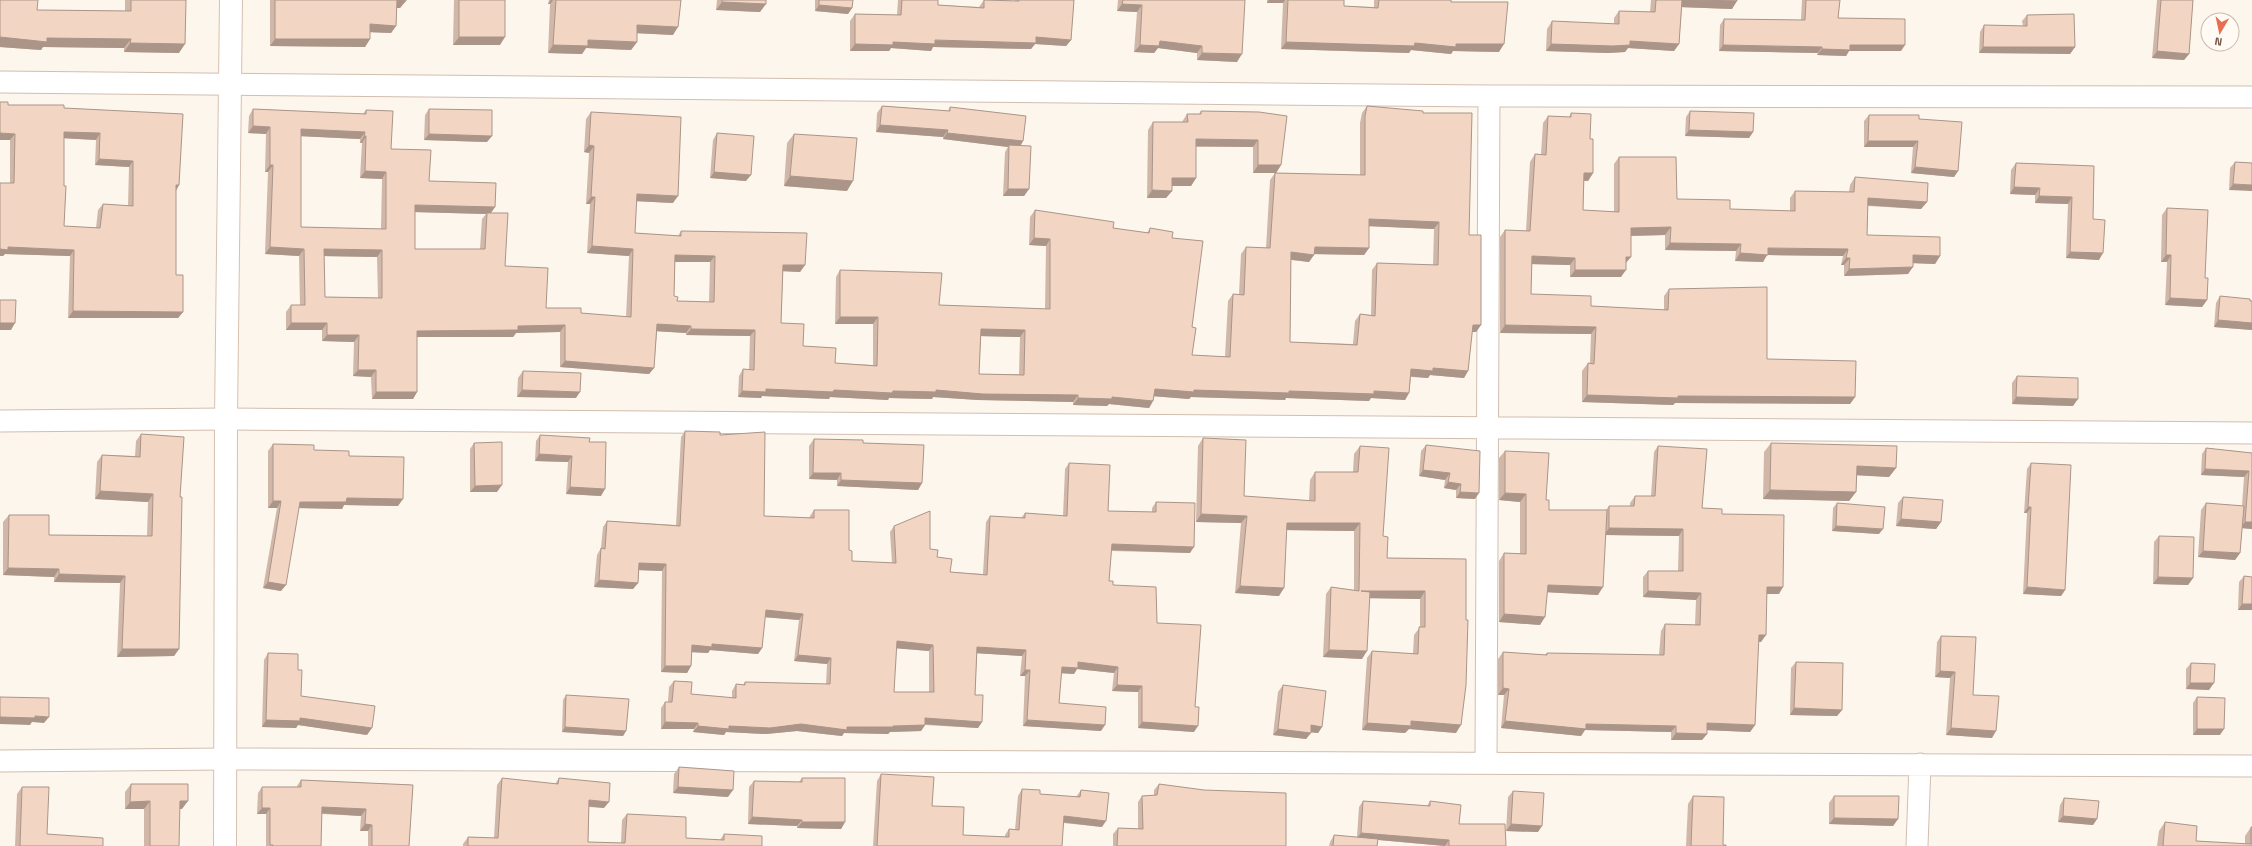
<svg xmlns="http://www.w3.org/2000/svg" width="2252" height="846" font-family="'Titillium Web',sans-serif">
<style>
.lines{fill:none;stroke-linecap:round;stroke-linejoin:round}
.street-casing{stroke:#d1beb0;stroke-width:23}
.secondary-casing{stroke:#d6c0b0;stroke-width:24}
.street{stroke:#fff;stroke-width:21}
.secondary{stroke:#fff;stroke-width:22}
.wall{fill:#d1b7a8;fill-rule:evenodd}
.shaded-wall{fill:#aa9588}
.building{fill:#f3d5c3;stroke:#aa9588;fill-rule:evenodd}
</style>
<rect width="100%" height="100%" fill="#fdf6ec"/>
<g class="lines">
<defs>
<path id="street" d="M0,82L1489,96L2252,97
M0,421L226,419L2252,433
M0,761L226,759L2252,766
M1486,763L1489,96
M1917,846L1920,764"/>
<path id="secondary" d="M225,846L226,419L231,0"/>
</defs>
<use href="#street" class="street-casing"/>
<use href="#secondary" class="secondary-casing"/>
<use href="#street" class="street"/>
<use href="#secondary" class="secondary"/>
</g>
<path class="wall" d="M0,0L37,10L125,11V0H186L179,53L124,52V48L43,47L41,50L0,47Z
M270,0H406L400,8H397L396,26L391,33L370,32V39L365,47L270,46Z
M454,0H505L500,45H453Z
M549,0H681L673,35L637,33V42L631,50L586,48L582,54L548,53L550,4H548Z
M717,0H766L760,12L716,10Z
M815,0H853L852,8L848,14L815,11Z
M898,0H938V5L979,7L984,0L1015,1V0H1074L1071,40L1066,46L1035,44L1031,49L933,47L931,51L891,48L889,51H850V21L855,14L897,15Z
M1118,0H1245L1237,62L1197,60V53L1158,48L1154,53L1134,52L1137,12L1117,11Z
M1267,0H1344V6L1374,7V0H1451V2L1499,52L1453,51L1451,54L1411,50L1409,53L1281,49L1283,3H1267Z
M1651,0H1737L1732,9L1682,7L1679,44L1674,51L1628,48L1625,52L1608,53L1546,51L1547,29L1552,21L1614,24V18L1619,11L1650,12Z
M1802,0H1840L1838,18L1901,51H1849L1846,56L1817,55L1818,53L1719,51L1720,25L1724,19L1801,20Z
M2157,0H2193L2189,54L2184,60L2152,58Z
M2027,15L2075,47L2070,54L1979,53L1980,32L1984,25L2023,26L2022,21Z
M8,105L64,108L179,185L176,191V275L183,312L178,318H68L70,256L5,254L3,256H0V183H10V140ZM64,138L96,140L95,165L129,167L128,206L103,204L98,210L96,228L64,226Z
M882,106L948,111L950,107L1023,141L1021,145L1029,189L1024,196H1003L1005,152L1008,147L943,139V137L876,132L877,113Z
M1367,106L1423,113L1469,235L1481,325L1476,332H1472L1468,371L1464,378L1430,375L1428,378L1411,377L1409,393L1405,400L1371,398L1369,401L1286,398L1285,400L1191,397L1189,399L1154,396L1153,401L1149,408L1109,404L1107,406L1073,405V402L978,400L933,397L932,399L889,398L888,400L830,397L829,399L762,396L761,398L738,397L739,376L743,369H749L750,336L686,335V333L657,331L654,368L649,374L560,367V332L516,333L513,337H417V392L413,399H372L371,377L353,376L354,342L322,341V330H286V312L291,305H300L299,256L265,254L268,172H265L266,134L248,133L249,116L253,109L363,114L366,110L391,149L429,181L495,207L491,213L505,266L546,308L581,313L626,317L629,256L587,253L590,204H586L589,153L584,152L586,119L591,112L673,203L636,201L635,233L678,236L681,231L805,265L800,272L783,271L781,323L803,346L835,363L873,365V324H835L836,277L840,270L939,305L1045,309L1046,246L1029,245L1030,217L1035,210L1113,228L1147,233L1150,228L1172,238L1192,327V355L1225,357L1228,301L1233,294H1239L1241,254L1246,247L1266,248L1270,180L1275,173L1360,175V123L1362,113ZM301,136L360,139V143H362L360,178L382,179L381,229L301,227ZM415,212L486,214L482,219L480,249H415ZM1369,226L1434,229L1433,265L1377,263L1372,270L1371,315L1360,314L1355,321L1353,344L1290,342L1291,260L1309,262L1314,254L1364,255L1369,248ZM324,256L377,257L378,298L325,297ZM675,262H710L709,302L677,301L674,296ZM981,336L1020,337L1019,374H979Z
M429,109L487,142L424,140L425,115Z
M1201,111L1259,112L1281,165L1276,173H1253V147H1196V178L1191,186H1172V191L1166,198H1147L1148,130L1153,122H1182L1187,114H1199Z
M1690,111L1753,132L1749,138L1685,136L1686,117Z
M1571,113L1590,139L1593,173L1588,181H1584L1583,210L1614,212V164L1619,157L1677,199L1730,209L1790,211V198L1795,191L1849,192L1850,185L1855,177L1927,202L1921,209L1868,206L1867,235L1940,256L1935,264L1913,263L1908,274L1844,276V265H1841L1843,256L1767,255L1763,262L1735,261L1736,251L1665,250V235L1631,236L1626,263L1621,277H1570V265L1532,264L1531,294L1591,306L1664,310V296L1669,289L1767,359L1855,397L1850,404L1675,403L1673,405L1582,402V371L1588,363H1590L1591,334L1500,333V237L1505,230L1526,231L1530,162L1535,154H1541L1543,123L1548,116L1569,117Z
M1869,115L1919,119L1958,171L1954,177L1911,173L1913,147H1864V121Z
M717,133L746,181L710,178L713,140Z
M794,134L847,191L784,186L787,143Z
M2235,162L2252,163L2229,190L2230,168Z
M2016,163L2094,166L2093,219L2099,260L2066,258L2068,204L2035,203V195L2010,194L2011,170Z
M2167,208L2205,278L2207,300L2202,307L2165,305L2167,262H2161L2162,215Z
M2220,296L2252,301V330L2214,327L2216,303Z
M523,371L576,398L517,397L518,378Z
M2017,376L2073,406L2012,404V383Z
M685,431L720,435L764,516L809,518L810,516L814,510L849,550L852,561L892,563L890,532L894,526L930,549L950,572L983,574L986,522L990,516L1021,518L1025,513L1063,516L1065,469L1069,463L1108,511L1152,512V508L1156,502L1190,553L1111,551L1109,581L1113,585L1157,623L1194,732L1138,728V692L1112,691L1114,673L1077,669L1074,674L1061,673L1059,703L1101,731L1023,726L1025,676H1020L1022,656L977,653L975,695L982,722L978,728L925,725L921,731L890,732L888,734L844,733L842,736L797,731L766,734L726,732L724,735L693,732L694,729H661V708L665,702H668L669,687L674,681L691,694L732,698V691L736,684L743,685L745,682L826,684L827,664L794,661L799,620L765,617L762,648L758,654L710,650L708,653L692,652L691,666L687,673L661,672L662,571L639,570L638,583L633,589L594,587L597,555L601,548L603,527L607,521L676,525L681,437ZM896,648L929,651V692H894Z
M141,434L180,497L179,649L174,656L117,657L120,583L54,582V577L3,575V522L9,515L49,535L147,536L148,502L95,499L97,462L102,455L135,456L136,441Z
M540,435L589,442L601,496L566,494L568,462L535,461L536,441Z
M1203,438L1244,496L1309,501L1310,480L1315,472H1353L1354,454L1360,446L1383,536L1387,558L1466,559L1456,733L1409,729L1405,733L1362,730L1367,658L1372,651L1413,654L1414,635L1420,627V599L1369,598L1362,659L1323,657L1326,594L1331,587L1354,590V531L1286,530L1279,596L1235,593L1241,523L1196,522L1198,446Z
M814,439L922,483L918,490L837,486V480L809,479V446Z
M474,443L497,492H470V449Z
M1771,443L1896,468L1889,477L1857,475L1856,492L1849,501L1763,499L1764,452Z
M273,444L314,450L349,456L398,506L344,505L342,509L299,508L281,591L263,588L277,508H268V451Z
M1426,445L1475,499L1456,498V490L1444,488L1445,480L1419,476L1421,451Z
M1658,446L1702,508L1722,514L1779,594H1767L1761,642H1758L1755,725L1750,732L1707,730V734L1702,740H1671V732L1585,730L1581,736L1501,728L1504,695H1498V659L1503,652L1545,655L1547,653L1659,655L1661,631L1665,624L1695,625L1696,600L1643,597V577L1648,571H1678L1679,536L1606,535L1598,595L1547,592L1540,625L1499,622V561L1504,553L1520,554V502L1499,500V458L1505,451L1546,500L1549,510H1606L1609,506H1630V503L1635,496H1651L1654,452Z
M2206,448L2252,453V529L2242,528L2240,553L2235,560L2198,557L2201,510L2206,503L2242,506L2244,477L2201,475L2202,454Z
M2031,463L2065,590L2061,596L2023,594L2027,513H2024L2027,469Z
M1903,497L1941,522L1936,529L1896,526L1898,503Z
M1837,503L1879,534L1832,531L1833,508Z
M2159,536L2193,578L2188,585L2153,584L2154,542Z
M2244,576L2252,610H2238L2239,582Z
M1941,636L1992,738L1946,735L1950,678L1935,677L1937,642Z
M268,653L298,670L301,696L367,735L298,725L296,728L262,727L264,660Z
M1796,662L1842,710L1837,716L1790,715L1791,668Z
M2191,663L2209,690L2186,689V669Z
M1283,685L1322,727L1318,733L1311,732L1306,739L1273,735L1278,692Z
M566,695L626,731L623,736L562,732L563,700Z
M2197,697L2220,735H2193V703Z
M679,767L728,797L673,793L674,774Z
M881,774L932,806L963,835L1005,837V835L1009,829L1015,830L1018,796L1022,789L1040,794L1076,797L1081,790L1102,827L1063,823L1062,846H873L877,781Z
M502,778L555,784L559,778L604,808L589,807L588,842L621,843L622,820L627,814L686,838L720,840L724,834L762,846H463V844L468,837L494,838L497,785Z
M802,778L845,822L841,829L797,828V826L748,824L749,787L754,781L799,782Z
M301,780L413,785L409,846H368V831H360L361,816L322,814L321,846H266V814H257L258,793L262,787H297V786Z
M131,784L182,809H179V846H144V809H125V792Z
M1159,784L1286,846H1113V834L1118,828L1138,829V802L1142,796L1154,795V790Z
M22,787L47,834L103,846H15L17,794Z
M1513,791L1538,832L1506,831L1508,797Z
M1693,796L1723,845L1726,846H1686L1688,804Z
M1834,796L1898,819L1893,826L1829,824V803Z
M2064,798L2097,819L2093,825L2058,822L2060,805Z
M1363,801L1427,806L1430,801L1459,824L1506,846H1445L1378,840L1377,846H1329L1330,842L1334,835L1357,837L1359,807Z
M2165,822L2196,841L2245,844V836L2251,827L2252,846H2157L2159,831Z"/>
<path class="shaded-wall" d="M397,0L406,1L400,8H392Z
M551,0H553L550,4H548Z
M1269,0H1285L1283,3H1267Z
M1682,0H1695L1737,1L1732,9L1677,7Z
M722,2L766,4L760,12L716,10Z
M1122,4L1142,5L1137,12L1117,11Z
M819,5L852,8L848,14L815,11Z
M370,24L396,26L391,33L365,32Z
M637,25L678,27L673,35L632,33Z
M0,37L131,39L124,48L43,47L41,50L0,47Z
M459,37H505L500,45H453Z
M1036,37L1071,40L1066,46L1035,44L1031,49L933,47L931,51L891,48L889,51H850L855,44L893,42Z
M275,39H370L365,47L270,46Z
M588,40L637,42L631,50L586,48L582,54L548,53L553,45Z
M1160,41L1202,46L1197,53L1158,48L1154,53L1134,52L1140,45Z
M1630,41L1679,44L1674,51L1628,48L1625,52L1608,53L1546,51L1551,44Z
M1286,42L1415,43L1504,44L1499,52L1453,51L1451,54L1411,50L1409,53L1281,49Z
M130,43L185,44L179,53L124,52Z
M1723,45L1822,47L1818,53L1719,51Z
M1850,45H1905L1901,51H1849L1846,56L1817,55L1822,49Z
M1983,47H2075L2070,54L1979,53Z
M2157,51L2189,54L2184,60L2152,58Z
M1202,53L1242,54L1237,62L1197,60Z
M880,125L948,130L943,137L876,132Z
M253,126L270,127L266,134L248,133Z
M301,129L365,132L360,139L296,136Z
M1689,130L1753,132L1749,138L1685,136Z
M64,132L100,133L96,140L59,138Z
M0,133L15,134L10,140H0Z
M947,133L1023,141L1019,148L1009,145L1008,147L943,139Z
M429,134L492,136L487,142L424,140Z
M364,136H366L362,143H360Z
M1196,139L1258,140L1253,147L1191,146Z
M1868,141H1918L1913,147H1864Z
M589,145L594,146L589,153L584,152Z
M99,159L133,161L129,167L95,165Z
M270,165H273L268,172H265Z
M1258,165H1281L1276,173H1253Z
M1915,167L1958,171L1954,177L1911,173Z
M365,171L386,172L382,179L360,178Z
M714,172L751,175L746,181L710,178Z
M1584,173H1593L1588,181L1579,180Z
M790,176L853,181L847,191L784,186Z
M1172,178H1196L1191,186H1166Z
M2233,184L2252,185V191L2229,190Z
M176,185H179L175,192Z
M2014,187L2040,188L2035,195L2010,194Z
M1008,189H1029L1024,196H1003Z
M1152,190L1172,191L1166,198H1147Z
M637,194L678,196L673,203L632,201Z
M2039,196L2072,197L2068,204L2035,203Z
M591,197H595L590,204H586Z
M1868,198L1927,202L1921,209L1863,205Z
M415,205L495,207L490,214L487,213L486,214L411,212Z
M1369,219L1439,222L1434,229L1364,226Z
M1671,227L1665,235L1626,236L1631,228Z
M1034,238L1050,239L1046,246L1029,245Z
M1670,243L1741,244L1736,251L1665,250Z
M592,246L633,249L629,256L587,253Z
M8,247L74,250L70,256L5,254L3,256H0V249Z
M270,247L304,249L299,256L265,254Z
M1315,247L1369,248L1364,255L1310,254Z
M1768,248L1848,249L1843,256L1767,255L1763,262L1735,261L1740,253Z
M324,249L382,250L377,257L319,256Z
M1291,252L1314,255L1309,262L1286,259Z
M2070,252L2103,253L2099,260L2066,258Z
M675,255L715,256L710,262H671Z
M1913,255L1940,256L1935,264L1908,263Z
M2166,255H2171L2167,262H2161Z
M1532,256L1575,258L1570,265L1527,264Z
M1626,257H1631L1625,264Z
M1846,258H1850L1844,265H1841Z
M783,265H805L800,272L778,271Z
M1913,267L1908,274L1844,276L1849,269Z
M1575,270H1626L1621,277H1570Z
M2170,298L2207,300L2202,307L2165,305Z
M73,311L183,312L178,318H68Z
M840,317H878L873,324H835Z
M2218,320L2252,323V330L2214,327Z
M0,323H15L11,330H0Z
M291,323H327L322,330H286Z
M657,324L691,326L686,333L652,331Z
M565,325L560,332L516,333L513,337H412L417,331L518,326Z
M1473,325H1481L1476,332H1468Z
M1505,325L1596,327L1591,334L1500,333Z
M691,329L755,330L750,336L686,335Z
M981,329L1025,330L1020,337L977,336Z
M327,335H359L354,342L322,341Z
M565,361L654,368L649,374L560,367Z
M1433,368L1468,371L1464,378L1430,375L1428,378L1406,376L1411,369Z
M358,370H376L371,377L353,376Z
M766,389L893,391L936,390L1078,395L1073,402L978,400L933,397L932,399L889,398L888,400L830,397L829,399L762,396L761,398L738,397L742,391Z
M1155,389L1194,390L1374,391L1409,393L1405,400L1371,398L1369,401L1286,398L1285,400L1191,397L1189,399L1150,396Z
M522,390L580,392L576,398L517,397Z
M376,392H417L413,399H372Z
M1587,395L1678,396L1855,397L1850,404L1675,403L1673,405L1582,402Z
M1112,397L1153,401L1149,408L1109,404L1107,406L1073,405L1078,398Z
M2016,397L2078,399L2073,406L2012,404Z
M539,454L572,456L568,462L535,461Z
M1857,466L1896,468L1889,477L1851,475Z
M2205,469L2249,471L2244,477L2201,475Z
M1423,470L1450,473L1445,480L1419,476Z
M813,473H841L837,480L809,479Z
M841,480L922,483L918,490L837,486Z
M1448,482L1461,484L1456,490L1444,488Z
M502,485L497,492H470L475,486Z
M570,487L605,489L601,496L566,494Z
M1770,490L1856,492L1849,501L1763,499Z
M100,491L153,494L148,502L95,499Z
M1460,492L1479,493L1475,499L1456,498Z
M1505,493L1526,494L1520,502L1499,500Z
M347,498L403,499L398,506L344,505L342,509L296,508L300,502Z
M273,501H281L277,508H268Z
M2028,507H2031L2027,513H2024Z
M1201,514L1247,516L1241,523L1196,522Z
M1901,519L1941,522L1936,529L1896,526Z
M2245,522H2252V529L2240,528Z
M1287,523H1360L1354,531L1281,530Z
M1836,526L1883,529L1879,534L1832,531Z
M1609,528L1683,529L1679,536L1604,535Z
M1112,544L1194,547L1190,553L1107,550Z
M2203,551L2240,553L2235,560L2198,557Z
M639,563L666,564L662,571L635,570Z
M8,568L59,569L54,577L3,575Z
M59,574L125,576L120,583L54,582Z
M2158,577L2193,578L2188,585L2153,584Z
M599,580L638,583L633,589L594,587Z
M268,582L286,585L281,591L263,588Z
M1548,585L1603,587L1598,595L1542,592Z
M1240,586L1284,588L1279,596L1235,593Z
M1767,587H1783L1779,594H1763Z
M2027,587L2065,590L2061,596L2023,594Z
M1361,591H1425L1420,599L1355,598Z
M1648,591L1701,593L1696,600L1643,597Z
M2242,604H2252V610H2238Z
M766,610L803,614L799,620L761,617Z
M1504,614L1545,617L1540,625L1499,622Z
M1759,635H1766L1761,642L1754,641Z
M897,641L933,645L929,651L892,648Z
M712,644L762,648L758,654L710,650L708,653L688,652L692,645Z
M977,647L1026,650L1022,656L972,653Z
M122,649H179L174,656L117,657Z
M1329,650L1367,651L1362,659L1323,657Z
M798,655L831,658L827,664L794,661Z
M1078,662L1118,667L1114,673L1077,669L1074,674L1057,673L1062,667Z
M665,666H691L687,673L661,672Z
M1025,670H1030L1025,676H1020Z
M1940,671L1955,672L1950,678L1935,677Z
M2190,683H2214L2209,690L2186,689Z
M1117,685L1142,686L1138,692L1112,691Z
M1503,688L1509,689L1504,695H1498Z
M1794,708L1842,710L1837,716L1790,715Z
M35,716L49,717L44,723L32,722L30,725L0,724V717Z
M300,718L372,728L367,735L298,725L296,728L262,727L266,720Z
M925,718L982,722L978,728L921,724Z
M1027,720L1105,725L1101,731L1023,726Z
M1411,721L1461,725L1456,733L1409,729L1405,733L1362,730L1367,723Z
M1505,721L1586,724L1676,726L1671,732L1585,730L1581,736L1501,728Z
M665,722L698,723L694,729H661Z
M1142,722L1198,726L1194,732L1138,728Z
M1707,723L1755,725L1750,732L1703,730Z
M801,724L847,727L925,725L921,731L890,732L888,734L844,733L842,736L797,731L766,734L726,732L724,735L693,732L698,726H729Z
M1311,725L1322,727L1318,733L1307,732Z
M565,727L626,731L623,736L562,732Z
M1951,728L1996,731L1992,738L1946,735Z
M1278,729L1311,733L1306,739L1273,735Z
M2197,729H2224L2220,735H2193Z
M1676,733L1707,734L1702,740H1671Z
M678,787L733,790L728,797L673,793Z
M589,800L609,802L604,808L585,806Z
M150,801L144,809H125L130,802Z
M180,801H188L182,809H174Z
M322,807L366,809L361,816L317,813Z
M262,808H270L266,814H257Z
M1064,816L1106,821L1102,827L1060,822Z
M2063,816L2097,819L2093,825L2058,822Z
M752,817L802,820L797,826L748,824Z
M1834,818L1898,819L1893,826L1829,824Z
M802,822H845L841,829L797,828Z
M365,824L372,825L368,831H360Z
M1511,824L1542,826L1538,832L1506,831Z
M1361,833L1449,840L1445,846L1357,838Z"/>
<path class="building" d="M0,0H38L37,10L131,11V0H186L185,44L130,43L131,39L47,38V42L0,37Z
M275,0H406V1L397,0L396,26L370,24V39H275Z
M459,0H505V37H459Z
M556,0H681L678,27L637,25V42L588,40V46L553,45Z
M722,0H766V4L722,2Z
M819,0H853L852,8L819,5Z
M902,0H938V5L984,8V0L1019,1V0H1074L1071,40L1036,37V43L935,40V44L893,42V45L855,44V14L901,15Z
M1123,0H1245L1242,54L1202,53V46L1160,41L1159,46L1140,45L1142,5L1122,4Z
M1288,0H1344V6L1378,8L1379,0H1451V2H1508L1504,44H1456V47L1415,43L1414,46L1286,42Z
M1656,0H1682L1679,44L1630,41V45L1613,46L1551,44L1552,21L1619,24V11L1655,12Z
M1695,0H1737V1Z
M1806,0H1840L1838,18L1905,19V45H1850V50L1822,49V47L1723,45L1724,19L1805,20Z
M2161,0H2193L2189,54L2157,51Z
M2074,14L2075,47H1983L1984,25L2027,26V15Z
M0,102H8V105H64V108L183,114L179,185H176V275H183V312L73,311L74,250L8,247V250L0,249V183H14L15,134L0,133ZM64,132L100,133L99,159L133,161V206L103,204L100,228L64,226L66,186H64Z
M882,106L950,111V107L1026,116L1023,141L947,133L948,130L880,125Z
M1367,106L1423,111V113H1472L1469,235H1481V325H1473L1468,371L1433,368V371L1411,369L1409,393L1374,391V394L1289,391V393L1194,390V392L1155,389L1153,401L1112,397V399L1078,398V395L983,394L936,390V392L893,391L892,393L834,390L833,392L766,389V392L742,391L743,369L754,370L755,330L691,329V326L657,324L654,368L565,361V325L518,326V330L417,331V392H376V370H358L359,335H327V323H291V305H305L304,249L270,247L273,165H270V127L253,126V109L366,114V110L393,111L391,149L431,150L429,181L496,183L495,207L415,205V249H485L487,213H508L505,266L548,268L546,308H581V313L631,317L633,249L592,246L595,197H591L594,146L589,145L591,112L681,117L678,196L637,194L635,233L681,236V231L807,233L805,265H783L781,323L804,324L803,346L836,348L835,363L877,366L878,317H840V270L942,273L939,305L1050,309V239L1034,238L1035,210L1114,222L1113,228L1149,233L1150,228L1173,232L1172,238L1203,241L1192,327L1196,328L1192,355L1230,357L1233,294L1244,295L1246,247L1270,248L1275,173L1365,175V116ZM301,129L365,132L364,136H366L365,171L386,172V229L301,227ZM1369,219L1439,222L1438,265L1377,263L1375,316L1360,314L1357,345L1290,342L1291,252L1314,255L1315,247L1369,248ZM324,249L382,250V298L325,297ZM675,255L715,256L714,302L677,301L678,297L674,296ZM981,329L1025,330L1024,375L979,374Z
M429,109L492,110V136L429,134Z
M1201,111L1259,112L1287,116L1281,165H1258V140L1196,139V178H1172V191L1152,190L1153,122H1188L1187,114H1201Z
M1690,111L1754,113L1753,132L1689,130Z
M1571,113L1591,114L1590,139H1593V173H1584L1583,210L1619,212V157H1676L1677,199L1730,200V209L1795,211V191L1854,192L1855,177L1928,183L1927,202L1868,198L1867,235L1940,237V256L1913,255V267L1849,269L1850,258H1846L1848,249L1768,248V255L1740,253L1741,244L1670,243L1671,227L1631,228V257H1626V270H1575V258L1532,256L1531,294L1591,296V306L1668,310L1669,289L1767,287V359L1856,361L1855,397L1678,396V398L1587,395L1588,363L1594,364L1596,327L1505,325V230L1530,231L1535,154L1546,155L1548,116L1571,117Z
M1869,115H1919V119L1962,122L1958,171L1915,167L1918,141H1868Z
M717,133L754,136L751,175L714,172Z
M794,134L857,138L853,181L790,176Z
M1009,145L1031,146L1029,189H1008Z
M2235,162L2252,163V185L2233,184Z
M2016,163L2094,166L2093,219L2105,220L2103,253L2070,252L2072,197L2039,196L2040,188L2014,187Z
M2167,208L2208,210L2205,278H2208L2207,300L2170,298L2171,255H2166Z
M2220,296L2250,299V301H2252V323L2218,320Z
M0,300H16L15,323H0Z
M523,371L581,373L580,392L522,390Z
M2017,376L2078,378V399L2016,397Z
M685,431L720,432V435L765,432L764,516L814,518V510H849V550L852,551V561L896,563L894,526L930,511V549L938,550L937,557L952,559L950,572L987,575L990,516L1025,518V513L1067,516L1069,463L1110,465L1108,511L1156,512V502L1195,503L1194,547L1112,544L1109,581H1113V585L1156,587L1157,623L1201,625L1195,707H1199L1198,726L1142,722V686L1117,685L1118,667L1078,662V668L1062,667L1059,703L1106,707L1105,725L1027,720L1030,670H1025L1026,650L977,647L975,695H983L982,722L925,718V725L893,726V727H847V730L801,724L770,728L729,726V729L698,726V723L665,722V702H672L674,681L692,682L691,694L736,698V684L745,685V682L830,684L831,658L798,655L803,614L766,610L762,648L712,644V647L692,645L691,666H665L666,564L639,563L638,583L599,580L601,548L605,549L607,521L680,526ZM897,641L933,645L934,692H894Z
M141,434L184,437L180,497H182L179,649H122L125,576L59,574V569L8,568L9,515H49V535L152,536L153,494L100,491L102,455L140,457Z
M540,435L590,438L589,442H606L605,489L570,487L572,456L539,454Z
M1203,438L1246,440L1244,496L1315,501V472H1358L1360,446L1389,448L1383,536L1388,537L1387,558L1466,559V620H1468L1466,685L1461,725L1411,721V726L1367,723L1372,651L1418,654L1419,627H1425V591H1361L1370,592L1367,651L1329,650L1331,587L1359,591L1360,523H1287L1284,588L1240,586L1247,516L1201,514Z
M814,439L863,440V443L924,445L922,483L841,480V473H813Z
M502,442V485L475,486L474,443Z
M1771,443L1897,446L1896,468L1857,466L1856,492L1770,490Z
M273,444L314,445V450L349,451V456L404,457L403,499L347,498L346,502H300L286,585L268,582L281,501H273Z
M1426,445L1480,451L1479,493L1460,492L1461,484L1448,482L1450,473L1423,470Z
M1658,446L1707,449L1702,508L1722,509V514L1784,515L1783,587H1767L1766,635H1759L1755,725L1707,723V734L1676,733V726L1586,724V729L1505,721L1509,689L1503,688V652L1547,655V653L1664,655L1665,624L1700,625L1701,593L1648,591V571H1683V529L1609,528V506H1634L1635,496H1655Z
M2206,448L2252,453V522H2245L2249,471L2205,469Z
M1505,451L1549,453L1546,500H1549V510H1607L1603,587L1548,585L1545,617L1504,614V553L1526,554V494L1505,493Z
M2031,463L2071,465L2065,590L2027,587L2031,507H2028Z
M1903,497L1943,500L1941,522L1901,519Z
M1837,503L1885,507L1883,529L1836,526Z
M2206,503L2244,506L2240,553L2203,551Z
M2159,536L2194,537L2193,578L2158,577Z
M2244,576L2252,577V604H2242Z
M1941,636L1976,637L1973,695L1999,696L1996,731L1951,728L1955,672L1940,671Z
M268,653L298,654V670H302L301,696L375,706L372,728L300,718V721L266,720Z
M1796,662L1843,663L1842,710L1794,708Z
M2191,663L2215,664L2214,683H2190Z
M1283,685L1326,691L1322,727L1311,725V733L1278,729Z
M566,695L629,699L626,731L565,727Z
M0,697L49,698V717L35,716V718L0,717Z
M2197,697L2225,698L2224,729H2197Z
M679,767L734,771L733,790L678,787Z
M881,774L934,777L932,806L964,807L963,835L1009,837V829L1019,830L1022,789L1040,790V794L1080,797L1081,790L1109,793L1106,821L1064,816L1062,846H877Z
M502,778L558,784L559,778L610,783L609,802L589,800L588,842L625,843L627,814L686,817V838L724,840V834L762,836V846H468V837L498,838Z
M802,778H845V822H802V820L752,817L754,781L802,782Z
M301,780L413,785L409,846H372V825L365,824L366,809L322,807L321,846H273V845H270V808H262V787H301Z
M131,784H188V801H180L179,846H150V801L130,802Z
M1159,784L1204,790L1286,793V846H1117L1118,828L1143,829L1142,796L1157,795Z
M22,787H49L47,834L103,838V846H20Z
M1513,791L1544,793L1542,826L1511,824Z
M1693,796L1724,797L1723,845H1726V846H1691Z
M1834,796H1899L1898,819L1834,818Z
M2064,798L2099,801L2097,819L2063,816Z
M1363,801L1430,806V801L1461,805L1459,824H1505L1506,846H1449V840L1361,833Z
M2165,822L2197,826L2196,841L2251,844V827H2252V846H2163Z
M1334,835L1378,839L1377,846H1333Z"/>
<g transform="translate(2220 32) rotate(189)"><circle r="19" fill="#fffaf3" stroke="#cabbb1"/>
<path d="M0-3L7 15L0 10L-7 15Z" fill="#e76f51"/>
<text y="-6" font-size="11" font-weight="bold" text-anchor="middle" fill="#7a5c4d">N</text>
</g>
</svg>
